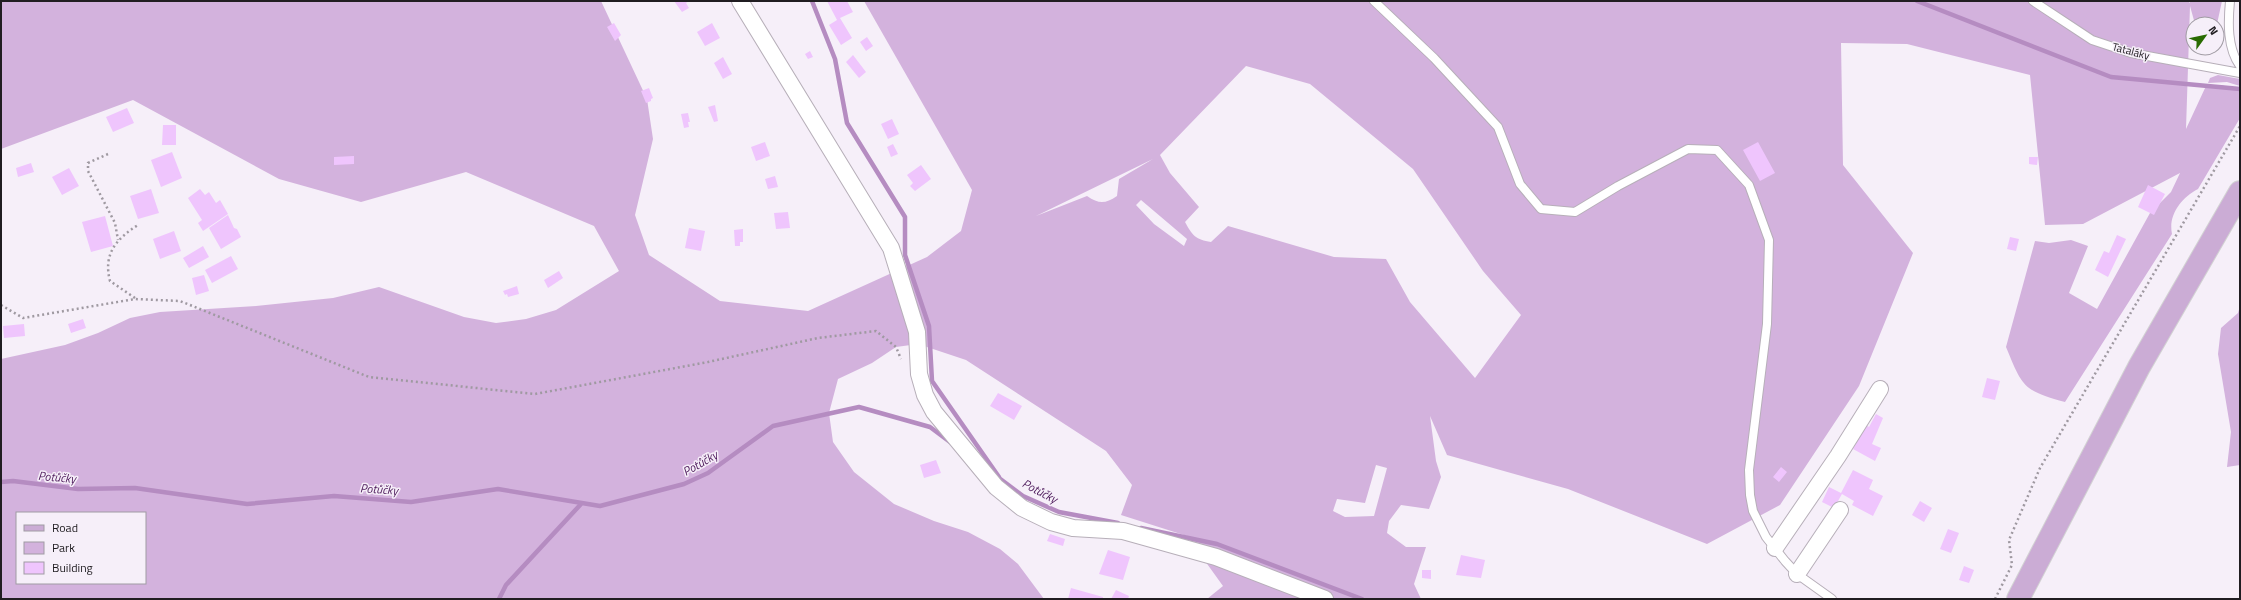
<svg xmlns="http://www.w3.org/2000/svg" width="2241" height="600" font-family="'Titillium Web',sans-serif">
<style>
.green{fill:#d3b2dd;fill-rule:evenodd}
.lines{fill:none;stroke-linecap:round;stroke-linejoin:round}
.stream{stroke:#b58cc1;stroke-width:4.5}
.building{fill:#efc5fd}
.service-casing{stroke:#b7afb9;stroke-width:10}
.minor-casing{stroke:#b7afb9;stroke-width:18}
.primary-casing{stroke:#d2d2d3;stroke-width:24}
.path{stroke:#9f99a1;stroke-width:2.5;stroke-dasharray:2 3;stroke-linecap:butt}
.service{stroke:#fff;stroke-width:8}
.minor{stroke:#fff;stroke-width:16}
.primary{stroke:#cbacd5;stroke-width:22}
.labels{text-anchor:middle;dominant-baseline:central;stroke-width:3;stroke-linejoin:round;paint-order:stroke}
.street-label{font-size:11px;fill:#201d21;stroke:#f6eff9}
.water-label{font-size:12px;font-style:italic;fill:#4d1a5b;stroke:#f6eff9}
</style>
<rect width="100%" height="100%" fill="#f6eff9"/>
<path class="green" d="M1,1H601L647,99L653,139L635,215L649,255L720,301L808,311L927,257L961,231L972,190L864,1H2188L2190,3V1H2222L2217,24H2195L2190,6L2186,129L2206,86L2221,85L2240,90V118L2198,189C2181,198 2168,215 2172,234L2065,402C2023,390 2023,388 2006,347L2035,241L2049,243L2071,240L2088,246L2069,293L2097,309L2150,213L2171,192L2180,173L2083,224L2045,225L2030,75L1907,44L1841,43L1843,165L1913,253L1859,386L1780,505L1707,544L1568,489L1447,455L1430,416L1436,461L1441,477L1429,509L1401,505L1389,521L1387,533L1406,547H1426L1414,584L1421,599H1207L1223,586L1187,536L1121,515L1132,485L1106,451L966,360L918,344L896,347L872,363L838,379L829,413L833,442L854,472L894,504L934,521L968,532L1000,549L1018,564L1044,599H1V359L65,345L98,333L130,318L160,312L256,306L333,298L379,287L464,317L496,323L526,319L556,310L619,271L594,226L466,172L361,202L279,179L133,100L1,149ZM1246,66L1310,84L1413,169L1483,271L1521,315L1475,378L1410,302L1386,259L1334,257L1228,226L1211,242C1196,240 1192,235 1185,222L1199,207L1170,173L1160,155ZM1153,159L1119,179L1117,196C1105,204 1099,204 1087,196L1036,216ZM1141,200L1187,239L1184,246L1154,224L1136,205ZM1376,465L1387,468L1374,516L1345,517L1333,511L1337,499L1365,503ZM17,513H145V583H17Z
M2218,75L2240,79V86L2227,82L2208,83L2210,78Z
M2240,306V465L2227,467L2231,432L2218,354L2221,328L2238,313Z"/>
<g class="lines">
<path class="stream" d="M812,1L835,59L847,123L905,217V255L929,326L932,381L999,477
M1917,1L2111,77L2240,89
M995,475L1023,496L1059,512L1118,523
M1,482L13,481L78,489L135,488L247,504L334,496L411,502L498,489L600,506L684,484L708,473L773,426L859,407L930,427L950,442
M1141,528L1217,544L1362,599
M499,599L506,585L581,504"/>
</g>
<path class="building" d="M674,1H689L686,3L689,8L682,12Z
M827,1H847L853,12L840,18L852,38L841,45L829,25L837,20Z
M614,23L621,35L615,41L607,27Z
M712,23L720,38L705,46L697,32Z
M867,37L873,46L866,51L860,42Z
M810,51L813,57L808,59L805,54Z
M853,55L866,72L859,78L846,62Z
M723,57L732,74L723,79L714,63Z
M649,88L653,98L651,99V101L646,103L641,91Z
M715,105L718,121L714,122L708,107Z
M127,108L134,123L113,132L106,117Z
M688,113L690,122H688L689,127L684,128L681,114Z
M892,119L899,134L888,139L881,124Z
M163,125H176V145H162Z
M765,142L770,156L756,161L751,147Z
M1758,142L1775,173L1760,181L1743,150Z
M893,144L898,154L891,157L887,147Z
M172,152L182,178L161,187L151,160Z
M354,156V164L334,165V157Z
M2029,157H2038L2037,165L2029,164Z
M31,163L34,172L18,177L16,168Z
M921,165L931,179L915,191L910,186L913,183L907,175Z
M69,168L79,186L62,195L52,177Z
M775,176L778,187L768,189L765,179Z
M2148,185L2165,194L2154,215L2138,207Z
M151,189L159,213L138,219L130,196Z
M200,189L205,195L209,192L216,203L220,200L228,214L203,231L198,223L202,220L188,198Z
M788,212L790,228L776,229L774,213Z
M228,215L234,228L237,229L241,237L221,249L209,228Z
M105,216L113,246L91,252L82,222Z
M689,228L705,231L701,251L685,248Z
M743,229V242H740V246H735L734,230Z
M174,231L181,251L160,259L153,239Z
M2117,235L2126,239L2108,277L2095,270L2104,251L2109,253Z
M2010,237L2019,239L2016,251L2007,249Z
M203,246L209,257L189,268L183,258Z
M231,256L238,269L212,283L205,270Z
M559,271L563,278L548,288L544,280Z
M204,275L209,291L196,295L192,278Z
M517,286L519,294L508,297L507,294L505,295L503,291Z
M83,319L86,328L71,333L68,324Z
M24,324L25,336L4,338L3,326Z
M1987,378L2000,381L1995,400L1982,397Z
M998,393L1022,406L1014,420L990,406Z
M1876,414L1883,418L1872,444L1881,448L1875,461L1853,449L1866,425L1869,427Z
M936,460L941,473L924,478L920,465Z
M1781,467L1787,472L1779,482L1773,477Z
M1853,470L1873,480L1869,489L1883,496L1873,516L1852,505L1854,501L1842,494L1834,508L1822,502L1829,487L1841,493Z
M1920,501L1932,508L1924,522L1912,515Z
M1948,529L1959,533L1951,553L1940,549Z
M1050,534L1065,539L1063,546L1047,541Z
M1108,550L1130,557L1123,580L1099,574Z
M1461,555L1485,560L1481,578L1456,575Z
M1964,566L1974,570L1969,583L1959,580Z
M1422,570H1431V579L1422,578Z
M1071,588L1103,597V599H1068Z
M1116,590L1129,596L1128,599H1111Z"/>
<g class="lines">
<defs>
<path id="service" d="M1374,1L1434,58L1498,127L1520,184L1541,209L1575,212L1618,186L1688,149L1717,150L1749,185L1769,240L1767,324L1749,470L1750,495L1753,511L1766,537L1785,561L1797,574L1832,599
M2033,1L2092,40L2131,53L2240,73
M2230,1C2228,22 2227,48 2240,66"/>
<path id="minor" d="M740,1L891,248L917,332L919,374L925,395L934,412L996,487L1022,508L1051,522L1073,528L1123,531L1216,557L1325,599
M1775,548L1838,456L1880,389
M1797,574L1840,510"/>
<path id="primary" d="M2018,599L2139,367L2240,192"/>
</defs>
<use href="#service" class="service-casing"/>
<use href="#minor" class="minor-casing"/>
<use href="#primary" class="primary-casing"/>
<path class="path" d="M108,154L88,163V171L115,223L118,240
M135,298L110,281C103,254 116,239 138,225
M1,305L23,318L135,299L180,301L369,377L535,394L708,362L818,338L876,331L896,347L901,359
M1995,599L2012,565L2009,540L2040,468L2240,126"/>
<use href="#service" class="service"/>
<use href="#minor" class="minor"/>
<use href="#primary" class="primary"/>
</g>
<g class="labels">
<g class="street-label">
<text transform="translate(2131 51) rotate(15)">Tataláky</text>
</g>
<g class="water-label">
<text transform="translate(700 463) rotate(-30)">Potůčky</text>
<text transform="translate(57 477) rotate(5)">Potůčky</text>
<text transform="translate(379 489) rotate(4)">Potůčky</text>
<text transform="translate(1040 491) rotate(28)">Potůčky</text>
</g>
</g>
<rect width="2241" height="600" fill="none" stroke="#201d21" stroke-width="4"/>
<rect x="16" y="512" width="130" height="72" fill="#f6eff9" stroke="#a09ba3"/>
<rect x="24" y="525" width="20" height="6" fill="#cbacd5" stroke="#a09ba3"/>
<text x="52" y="532" font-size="12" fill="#201d21">Road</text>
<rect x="24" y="542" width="20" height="12" fill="#d3b2dd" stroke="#a09ba3"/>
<text x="52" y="552" font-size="12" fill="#201d21">Park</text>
<rect x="24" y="562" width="20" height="12" fill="#efc5fd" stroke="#a09ba3"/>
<text x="52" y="572" font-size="12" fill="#201d21">Building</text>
<g transform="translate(2205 36) rotate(57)"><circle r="19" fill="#f6eff9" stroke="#a09ba3"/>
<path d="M0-3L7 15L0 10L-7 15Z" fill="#296b01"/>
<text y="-6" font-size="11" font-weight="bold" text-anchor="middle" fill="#201d21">N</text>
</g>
</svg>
